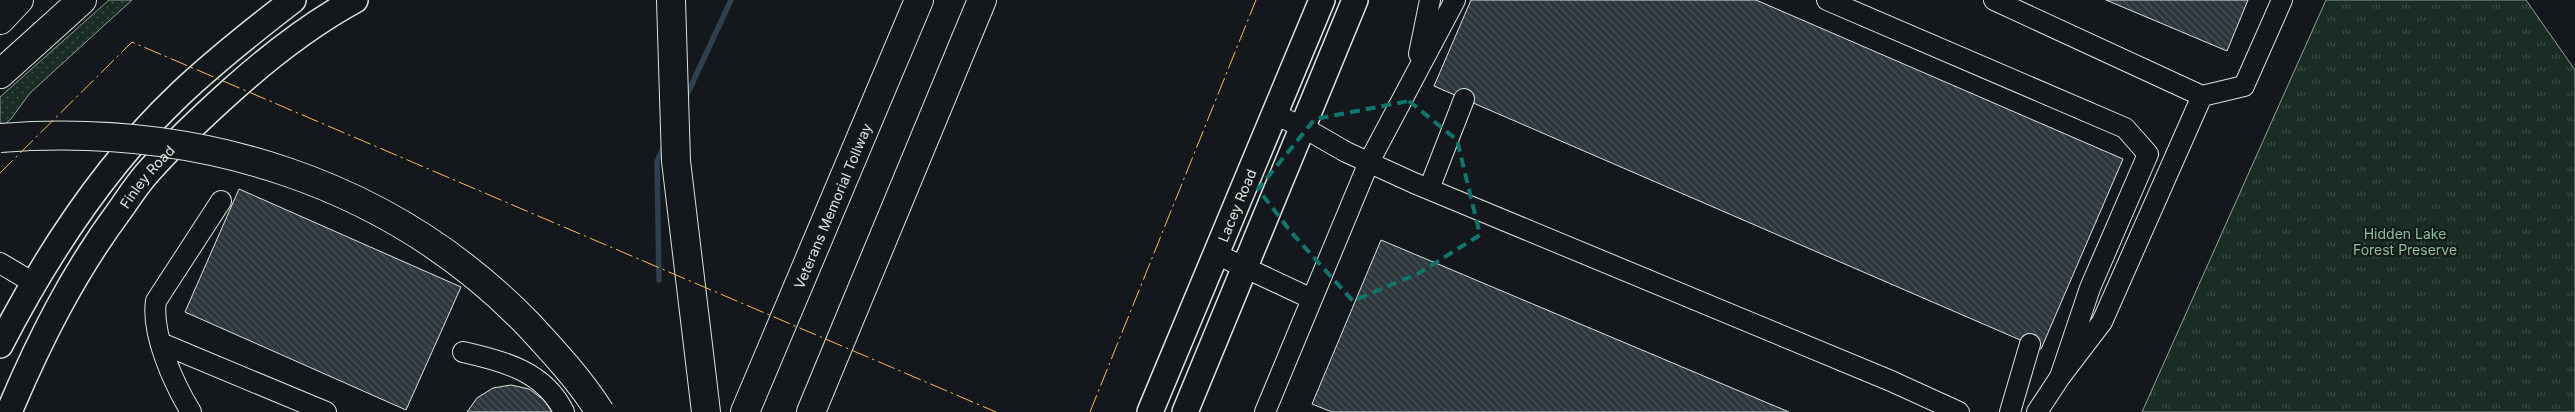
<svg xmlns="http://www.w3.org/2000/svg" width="2575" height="412" font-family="Inter,sans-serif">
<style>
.grass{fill:url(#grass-dots);stroke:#939e99}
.park{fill:url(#park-tufts);stroke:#939e99}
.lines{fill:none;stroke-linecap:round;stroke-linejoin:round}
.stream{stroke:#2f3f4d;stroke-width:5.5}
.building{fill:url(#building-back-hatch);stroke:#d8e6dc}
.minor-casing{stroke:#d8e6dc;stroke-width:22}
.major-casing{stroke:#d8e6dc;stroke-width:28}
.highway-casing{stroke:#d8e6dc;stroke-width:30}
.minor{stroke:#14181c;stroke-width:20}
.major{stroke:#14181c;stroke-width:25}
.highway{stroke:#14181c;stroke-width:28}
.highway-bridge-casing{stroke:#d8e6dc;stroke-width:30;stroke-linecap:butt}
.highway-bridge{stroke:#14181c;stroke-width:28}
.power{stroke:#ffb74d;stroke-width:1;stroke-dasharray:18 4 2.5 4;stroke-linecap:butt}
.marked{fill:none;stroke:#0f766e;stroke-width:4;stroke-dasharray:10 6;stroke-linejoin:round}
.labels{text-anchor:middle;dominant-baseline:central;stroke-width:4;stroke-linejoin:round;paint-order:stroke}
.street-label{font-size:14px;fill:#d8e6dc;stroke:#14181c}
.park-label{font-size:14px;fill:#8ac095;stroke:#14181c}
</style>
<defs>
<pattern id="grass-dots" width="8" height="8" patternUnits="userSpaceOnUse" patternTransform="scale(1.25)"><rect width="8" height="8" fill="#1a2d24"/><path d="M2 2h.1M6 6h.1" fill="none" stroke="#3b4b43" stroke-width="1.8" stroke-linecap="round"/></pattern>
<pattern id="park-tufts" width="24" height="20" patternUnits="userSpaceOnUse" patternTransform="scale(1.25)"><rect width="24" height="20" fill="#1a2d24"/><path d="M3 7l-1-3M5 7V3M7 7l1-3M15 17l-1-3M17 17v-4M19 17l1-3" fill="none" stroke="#3b4b43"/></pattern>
<pattern id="building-back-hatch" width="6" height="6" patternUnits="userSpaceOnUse" patternTransform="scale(1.25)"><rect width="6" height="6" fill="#2c363c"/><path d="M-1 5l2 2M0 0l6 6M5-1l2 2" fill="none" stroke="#4a5358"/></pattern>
</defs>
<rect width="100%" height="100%" fill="#14181c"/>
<path class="grass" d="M109,0H132L30,93L11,119L0,128V97Z"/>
<path class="park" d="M2326,0H2526L2575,70V412H2142Z"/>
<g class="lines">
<path class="stream" d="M685,99L731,0
M659,280L657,161L665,144"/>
</g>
<path class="building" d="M1471,0H1756L2123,159L2041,349L1434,86Z
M2106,0H2248L2227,51Z
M239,189L461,287L406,410L185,312Z
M1381,240L1789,412H1332L1312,404Z
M511,385L529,389L544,400L552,412H467L477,398L493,388Z"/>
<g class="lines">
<defs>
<path id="minor" d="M1827,0L2125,128L2148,154L2090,288L2060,377
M1994,0L2202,96L2244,86L2282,0
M1419,54L1430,0
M1273,114L1301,126L1346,152L1414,183L1891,381L1959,412
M1429,189L1464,99
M1216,254L1312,299L1265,412
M0,263L32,282
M1312,299L1369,162L1455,0
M163,344L326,412
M463,352C504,361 545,372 564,412
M191,412C174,384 151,334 156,301L221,201
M2010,412L2030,344
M2037,412L2060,377L2102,322L2202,96"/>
<g id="major">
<path d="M0,345C47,254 105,165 180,94C216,60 254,30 293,0"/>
<path id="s1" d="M9,412C39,341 73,273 120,210C129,197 138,183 149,171C175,142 204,115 233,89C271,55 311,24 355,0"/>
<path id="s2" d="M1150,412L1322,0"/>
<path d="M1185,412L1355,0"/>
</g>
<g id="highway">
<path d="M671,0L676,161L706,412"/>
<path d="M0,20L19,0"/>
<path d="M0,74L82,0"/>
<path id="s3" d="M745,412L919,0"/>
<path d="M811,412L982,0"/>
</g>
</defs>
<use href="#minor" class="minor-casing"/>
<use href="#major" class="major-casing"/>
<use href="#highway" class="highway-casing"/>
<use href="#minor" class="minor"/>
<use href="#major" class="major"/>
<use href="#highway" class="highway"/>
<defs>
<path id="highway-bridge" d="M0,138C197,123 388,180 528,324C553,351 580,380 600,412"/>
</defs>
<use href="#highway-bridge" class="highway-bridge-casing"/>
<use href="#highway-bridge" class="highway-bridge"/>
<path class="power" d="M0,173L132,42L996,412
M1090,412L1256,0"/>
</g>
<path class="marked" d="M1409,101L1457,140L1480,235L1419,273L1353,301L1291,232L1258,189L1315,119Z"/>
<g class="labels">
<g class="street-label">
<text stroke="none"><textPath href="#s1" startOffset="274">Finley Road</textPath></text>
<text stroke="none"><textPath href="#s3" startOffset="224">Veterans Memorial Tollway</textPath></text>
<text stroke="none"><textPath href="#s2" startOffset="224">Lacey Road</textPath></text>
</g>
<g class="park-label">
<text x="2405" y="233">Hidden Lake<tspan x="2405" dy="16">Forest Preserve</tspan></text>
</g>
</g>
</svg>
